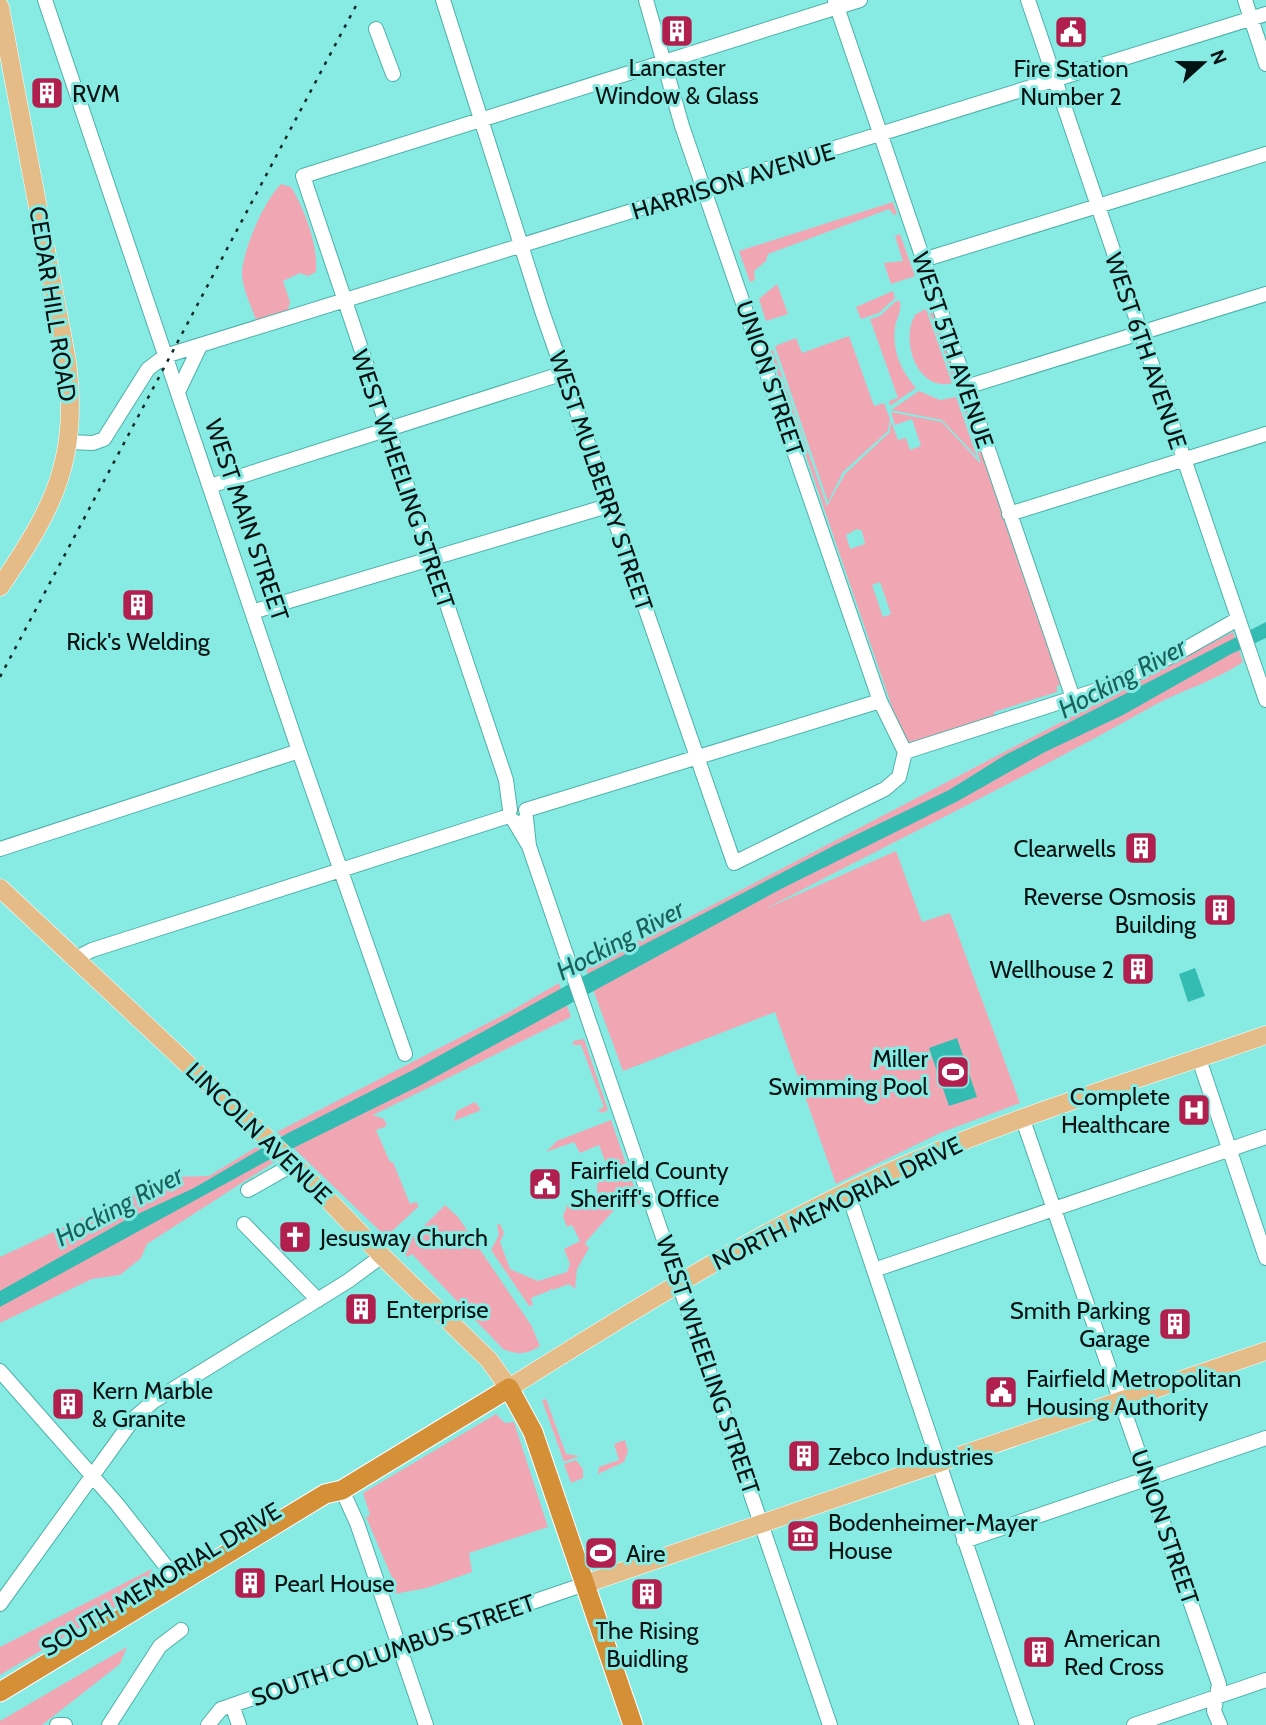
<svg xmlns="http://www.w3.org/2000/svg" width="1266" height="1725" font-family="Cabin,sans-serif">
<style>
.green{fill:#f1a7b3;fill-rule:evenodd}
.water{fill:#34bcb3}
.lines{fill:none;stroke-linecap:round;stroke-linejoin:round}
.minor-casing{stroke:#4bb1a9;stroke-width:16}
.major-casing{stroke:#fff;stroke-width:19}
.highway-casing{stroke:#fff;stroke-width:21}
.minor{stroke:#fff;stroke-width:14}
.major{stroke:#e5bc87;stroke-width:18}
.highway{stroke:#d48f37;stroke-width:19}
.rail{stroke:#0f2a28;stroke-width:2.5;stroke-dasharray:3.5 7;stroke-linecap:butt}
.labels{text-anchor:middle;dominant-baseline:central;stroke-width:6;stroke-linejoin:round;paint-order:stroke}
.poi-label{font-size:24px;fill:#011312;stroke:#88ebe3;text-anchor:start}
.street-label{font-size:24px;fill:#011312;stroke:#88ebe3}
.water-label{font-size:26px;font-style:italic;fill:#1a615d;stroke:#88ebe3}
</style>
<rect width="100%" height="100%" fill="#88ebe3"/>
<path class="green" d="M281,184L291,187C305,210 318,244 316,272L308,276L300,273L283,281L290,302L288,310L256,320C251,305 242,288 242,273C243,249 264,201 281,184Z
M893,202L897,214L894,215L889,209L768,254L766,261L754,271L755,280L750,282L739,251Z
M900,234L915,276L891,284L884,263L903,261L895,236Z
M777,284L788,314L766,321L759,299Z
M893,291L895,298L879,313L861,319L856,307Z
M896,301H900C902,311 897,317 895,327C892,351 901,371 916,388L890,406L889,401L898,398L870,319L880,316Z
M926,309L952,383C917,393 899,338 916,314Z
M929,310L933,313L955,374L954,382Z
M849,336L874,406L884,403L890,419L888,431L843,472L828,502L775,346L796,338L802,353Z
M773,350L827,506L845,474L890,432L891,421L898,440L906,438L910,450L921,446L912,419L895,425L891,412L942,422L981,464L958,392L962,396L1062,684L1057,686V692L994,712L995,718L927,739L907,742L903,739L770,351ZM857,529L862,531L865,544L850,549L846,535ZM880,582L891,614L883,617L872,585Z
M919,391L940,400L956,397L977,457L942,420L891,410Z
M1233,632L1243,662C1215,681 1182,690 1153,706C1025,778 894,841 765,909L896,851L922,922L950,913L1020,1103L940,1133L836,1184L775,1012L623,1071L584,965L682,921Z
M559,983L571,1017L373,1115L384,1119L387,1126L376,1130L390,1162H393L410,1204L416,1202L419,1206L388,1235H384L277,1132L511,1011Z
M584,1039L608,1110L602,1113L598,1110L604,1107L581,1045H573V1041Z
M475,1102L481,1110L454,1121L457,1111Z
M611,1120L641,1207L636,1201L622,1206L620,1203L585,1243L589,1248L577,1269L575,1289L569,1284L553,1290L551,1287V1290L531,1298L533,1305L529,1306L491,1250L499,1235L497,1225L500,1224L504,1233L500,1242L510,1269L538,1281L567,1272L570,1264L564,1249L580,1241L572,1225L567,1227L563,1216L568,1204L580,1199L582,1204L597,1201C600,1185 590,1186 609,1174V1171L599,1145L580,1153L574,1142L546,1152L557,1141Z
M258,1146L276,1161L147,1244L141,1258L120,1275L92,1279L0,1323V1257L171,1177L209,1176Z
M445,1205L458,1217L531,1325L540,1346C525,1355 518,1355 503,1349L412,1254L407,1257L401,1249Z
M546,1399L566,1454L579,1456L564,1462L542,1400Z
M496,1414L505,1423L514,1422L548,1527L469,1553L472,1572L427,1588L394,1594L393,1584L389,1582L393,1580L366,1517L370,1515L363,1493Z
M625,1440L628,1451L624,1462L598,1474L599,1467L619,1460L614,1444Z
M576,1460L583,1469V1478L571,1483L564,1464Z
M152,1569L149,1587L0,1675V1647Z
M127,1647L120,1664L42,1725H0V1721Z"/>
<path class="water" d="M1266,622V638L1231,654L1123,715L1043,753L958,801L781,889L421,1085L265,1162L0,1307V1291L129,1218L194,1188L288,1133L415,1069L591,972L835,845L949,790L1005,755Z
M1195,968L1205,996L1188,1002L1179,974Z
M957,1038L977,1097L949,1106L929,1048Z"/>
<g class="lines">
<defs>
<path id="minor" d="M45,0L299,751L405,1054
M443,0L542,311L734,863L885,789L899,777L905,752
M646,0L682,126L880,701L905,752
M1028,0L1266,700
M1245,0L1266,64
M835,1L1073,698
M376,29L393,74
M923,260L1266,154
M966,387L1266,294
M178,392L200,346
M69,442L93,443L104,439L148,369L165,356L1266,14
M210,486L564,373
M1009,514L1266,434
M252,612L611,505
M905,752L1107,687L1178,653L1238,619
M510,810L506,780L303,176L860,0
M526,810L880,701
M526,818L529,846L830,1725
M514,821L529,846
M0,849L299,751
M76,958L92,950L509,816
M1199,1059L1266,1258
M1023,1120L1219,1684L1214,1711L1220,1725
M248,1190L294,1164
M848,1193L1027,1725
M244,1224L318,1300
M874,1270L1266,1137
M0,1371L117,1504L179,1583
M342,1490L357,1523L426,1725
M964,1541L1266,1438
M0,1604L134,1418L154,1401L348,1281L382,1256
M232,1705L239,1725
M57,1725H65
M109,1725L160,1646L181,1630
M208,1725L221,1709L585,1584
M1134,1725L1266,1680"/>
<path id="major" d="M0,7L67,361C79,461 54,507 0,587
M0,888L294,1164L382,1256L489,1360L509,1388C646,1302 782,1216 931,1154C1040,1108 1155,1074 1266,1035
M585,1584L1266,1351"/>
<path id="highway" d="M0,1692L325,1494L342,1490L509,1388L533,1432L633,1725"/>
</defs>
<use href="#minor" class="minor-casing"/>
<use href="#major" class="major-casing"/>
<use href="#highway" class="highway-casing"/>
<use href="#minor" class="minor"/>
<use href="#major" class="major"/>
<use href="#highway" class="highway"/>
<path class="rail" d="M0,677L359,0"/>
</g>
<defs>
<symbol id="building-square" viewBox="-11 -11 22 22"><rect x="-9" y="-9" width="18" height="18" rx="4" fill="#b01f4d" stroke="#88ebe3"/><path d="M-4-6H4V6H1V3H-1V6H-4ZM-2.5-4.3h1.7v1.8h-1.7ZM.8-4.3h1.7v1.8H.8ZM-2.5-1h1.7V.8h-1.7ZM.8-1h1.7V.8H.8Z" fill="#fff"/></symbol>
<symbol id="civic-square" viewBox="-11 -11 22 22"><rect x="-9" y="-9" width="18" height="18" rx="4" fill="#b01f4d" stroke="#88ebe3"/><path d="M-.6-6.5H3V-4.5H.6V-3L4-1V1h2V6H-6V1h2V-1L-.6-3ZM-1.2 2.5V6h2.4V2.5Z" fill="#fff"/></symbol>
<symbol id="stadium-square" viewBox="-11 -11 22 22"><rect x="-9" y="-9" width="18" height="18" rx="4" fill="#b01f4d" stroke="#88ebe3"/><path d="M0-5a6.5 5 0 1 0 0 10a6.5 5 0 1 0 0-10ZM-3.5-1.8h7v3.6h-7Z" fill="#fff"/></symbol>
<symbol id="hospital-square" viewBox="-11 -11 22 22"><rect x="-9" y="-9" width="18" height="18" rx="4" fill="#b01f4d" stroke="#88ebe3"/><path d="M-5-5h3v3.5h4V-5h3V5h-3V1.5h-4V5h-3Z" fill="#fff"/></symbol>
<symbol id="church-square" viewBox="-11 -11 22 22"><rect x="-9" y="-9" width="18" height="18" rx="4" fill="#b01f4d" stroke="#88ebe3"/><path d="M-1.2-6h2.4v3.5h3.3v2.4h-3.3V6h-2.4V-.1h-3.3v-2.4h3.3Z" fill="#fff"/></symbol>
<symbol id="museum-square" viewBox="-11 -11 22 22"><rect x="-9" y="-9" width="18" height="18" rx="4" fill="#b01f4d" stroke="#88ebe3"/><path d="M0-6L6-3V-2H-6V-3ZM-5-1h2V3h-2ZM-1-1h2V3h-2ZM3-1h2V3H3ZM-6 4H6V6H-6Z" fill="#fff"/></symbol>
</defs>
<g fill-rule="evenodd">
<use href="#building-square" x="658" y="12" width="38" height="38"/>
<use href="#civic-square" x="1052" y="13" width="38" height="38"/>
<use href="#building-square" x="28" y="74" width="38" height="38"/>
<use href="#building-square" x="119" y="586" width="38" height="38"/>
<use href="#building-square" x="1122" y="829" width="38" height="38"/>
<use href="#building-square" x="1201" y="891" width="38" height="38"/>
<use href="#building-square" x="1119" y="950" width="38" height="38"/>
<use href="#stadium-square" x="934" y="1053" width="38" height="38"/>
<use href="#hospital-square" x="1175" y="1091" width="38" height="38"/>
<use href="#civic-square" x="526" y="1165" width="38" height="38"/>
<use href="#church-square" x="276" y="1218" width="38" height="38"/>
<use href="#building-square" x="342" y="1290" width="38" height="38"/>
<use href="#building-square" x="1156" y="1305" width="38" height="38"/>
<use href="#civic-square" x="982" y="1373" width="38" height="38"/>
<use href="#building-square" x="49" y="1385" width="38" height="38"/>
<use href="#building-square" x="785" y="1437" width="38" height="38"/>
<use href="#museum-square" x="784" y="1517" width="38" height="38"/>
<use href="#stadium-square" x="582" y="1534" width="38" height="38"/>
<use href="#building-square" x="231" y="1564" width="38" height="38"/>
<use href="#building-square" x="628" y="1575" width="38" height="38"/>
<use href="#building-square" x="1020" y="1633" width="38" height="38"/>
</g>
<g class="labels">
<g class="poi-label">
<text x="677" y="67" text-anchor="middle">Lancaster<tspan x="677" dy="28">Window &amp; Glass</tspan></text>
<text x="1071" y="68" text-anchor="middle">Fire Station<tspan x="1071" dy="28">Number 2</tspan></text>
<text x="72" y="93">RVM</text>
<text x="138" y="641" text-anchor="middle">Rick's Welding</text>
<text x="1116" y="848" text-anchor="end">Clearwells</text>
<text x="1196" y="896" text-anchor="end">Reverse Osmosis<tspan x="1196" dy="28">Building</tspan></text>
<text x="1114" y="969" text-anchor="end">Wellhouse 2</text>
<text x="928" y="1058" text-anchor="end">Miller<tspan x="928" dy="28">Swimming Pool</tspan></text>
<text x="1170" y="1096" text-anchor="end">Complete<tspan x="1170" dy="28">Healthcare</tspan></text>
<text x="570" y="1170">Fairfield County<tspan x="570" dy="28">Sheriff's Office</tspan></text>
<text x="320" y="1237">Jesusway Church</text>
<text x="386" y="1309">Enterprise</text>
<text x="1150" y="1310" text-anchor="end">Smith Parking<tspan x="1150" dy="28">Garage</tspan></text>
<text x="1026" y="1378">Fairfield Metropolitan<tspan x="1026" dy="28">Housing Authority</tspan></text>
<text x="92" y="1390">Kern Marble<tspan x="92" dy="28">&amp; Granite</tspan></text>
<text x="828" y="1456">Zebco Industries</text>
<text x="828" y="1522">Bodenheimer-Mayer<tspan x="828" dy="28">House</tspan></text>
<text x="626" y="1553">Aire</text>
<text x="274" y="1583">Pearl House</text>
<text x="647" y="1630" text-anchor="middle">The Rising<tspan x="647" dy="28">Buidling</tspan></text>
<text x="1064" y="1638">American<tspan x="1064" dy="28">Red Cross</tspan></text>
</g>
<g class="street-label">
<text transform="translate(733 181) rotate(-17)">HARRISON AVENUE</text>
<text transform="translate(53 304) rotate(81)">CEDAR HILL ROAD</text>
<text transform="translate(953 350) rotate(71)">WEST 5TH AVENUE</text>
<text transform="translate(1146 351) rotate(71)">WEST 6TH AVENUE</text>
<text transform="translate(770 378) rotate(71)">UNION STREET</text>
<text transform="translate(403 479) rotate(71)">WEST WHEELING STREET</text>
<text transform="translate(601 481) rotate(71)">WEST MULBERRY STREET</text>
<text transform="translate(247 520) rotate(71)">WEST MAIN STREET</text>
<text transform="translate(259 1133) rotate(44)">LINCOLN AVENUE</text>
<text transform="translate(837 1203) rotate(-26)">NORTH MEMORIAL DRIVE</text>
<text transform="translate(708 1365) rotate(71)">WEST WHEELING STREET</text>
<text transform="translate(1165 1527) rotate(71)">UNION STREET</text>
<text transform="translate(161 1579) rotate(-31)">SOUTH MEMORIAL DRIVE</text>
<text transform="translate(393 1650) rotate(-19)">SOUTH COLUMBUS STREET</text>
</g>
<g class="water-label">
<text transform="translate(1122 678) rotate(-28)">Hocking River</text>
<text transform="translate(620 940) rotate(-28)">Hocking River</text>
<text transform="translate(119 1206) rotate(-28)">Hocking River</text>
</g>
</g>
<g transform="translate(1203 63) rotate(69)" stroke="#88ebe3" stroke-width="5" paint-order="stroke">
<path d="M0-5L12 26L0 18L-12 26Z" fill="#011312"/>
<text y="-10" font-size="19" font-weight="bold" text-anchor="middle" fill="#011312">N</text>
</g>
</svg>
